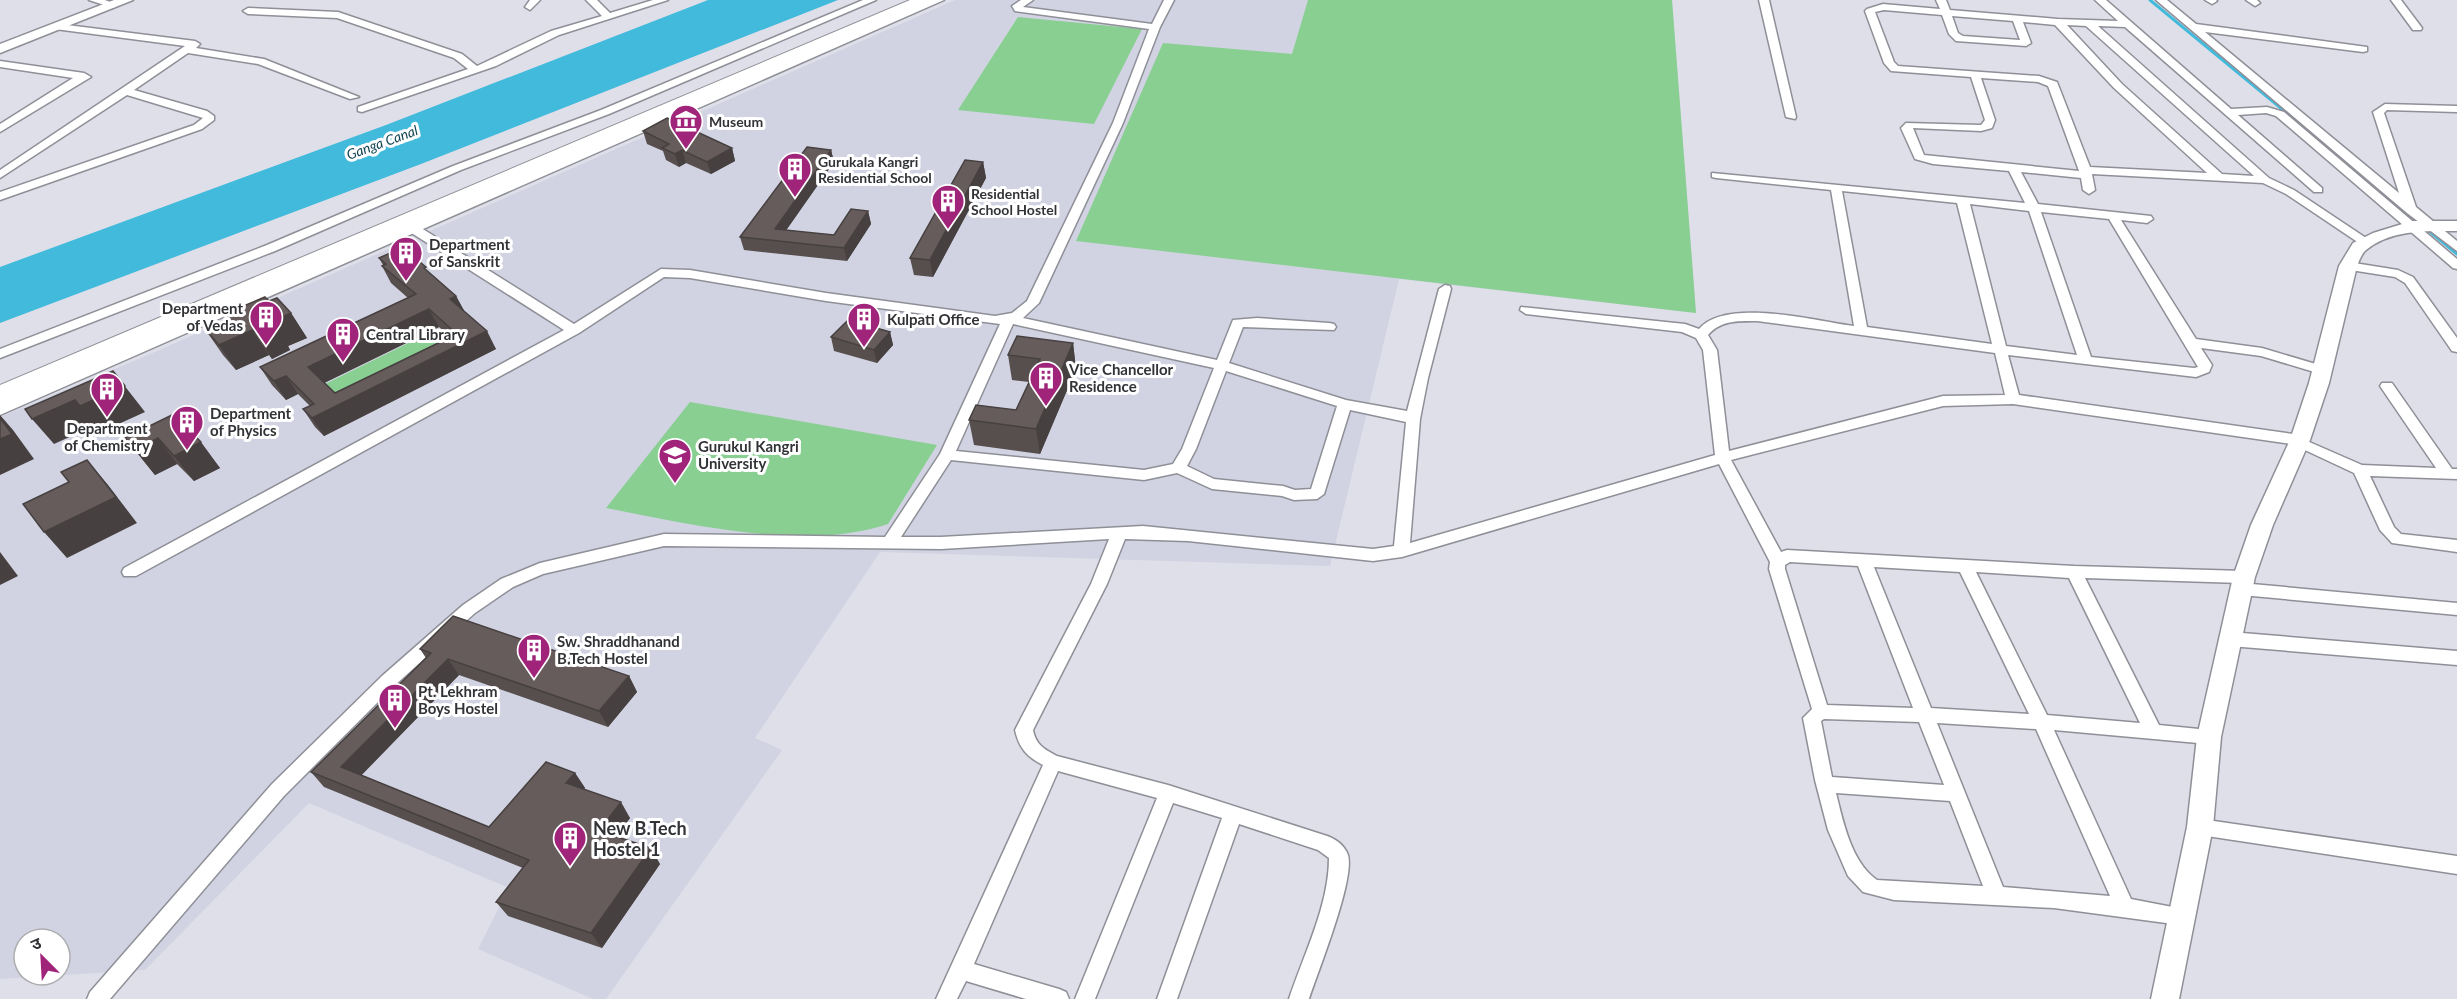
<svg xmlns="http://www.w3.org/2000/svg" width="2457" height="999" font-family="Lato,'Noto Sans Devanagari',sans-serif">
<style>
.built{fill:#d1d3e2;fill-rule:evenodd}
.green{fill:#88cf91}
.water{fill:#42badc}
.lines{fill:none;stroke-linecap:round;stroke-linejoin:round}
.stream{stroke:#42badc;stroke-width:3}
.street-casing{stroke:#8e8f97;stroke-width:3}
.secondary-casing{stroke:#8e8f97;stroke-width:3}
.highway-casing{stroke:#8e8f97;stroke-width:2}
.street{fill:#fff;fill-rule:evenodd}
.secondary{fill:#fff;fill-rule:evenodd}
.highway{fill:#fff;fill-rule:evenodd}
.wall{fill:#574f4e;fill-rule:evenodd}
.shaded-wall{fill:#474040}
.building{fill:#655c5b;stroke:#474040;stroke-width:1.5;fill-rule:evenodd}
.labels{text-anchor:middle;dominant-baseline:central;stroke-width:6;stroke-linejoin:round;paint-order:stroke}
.far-poi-label{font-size:14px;font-weight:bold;fill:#323336;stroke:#fff;text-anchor:start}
.far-water-label{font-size:14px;font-style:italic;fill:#104453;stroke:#fff}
.poi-label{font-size:15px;font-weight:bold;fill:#323336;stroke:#fff;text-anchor:start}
.near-poi-label{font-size:18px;font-weight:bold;fill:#323336;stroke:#fff;text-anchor:start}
</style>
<rect width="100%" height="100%" fill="#dedfe8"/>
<path class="built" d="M955,0H1672L1696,313L1399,279L1330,566L880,552L755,738L782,750L606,999H593L478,949L509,888L309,803L145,970L0,979V417L141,358ZM24,939H60V975H24Z"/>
<path class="green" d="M1308,0H1672L1696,313L1076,241L1163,43L1292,54Z
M1018,17L1142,29L1094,124L958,110Z
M437,329L464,352L348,410L323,385Z
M690,402L937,445L888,524C805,552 690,524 606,508Z"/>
<path class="water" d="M708,0H838L421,164L0,323V267L386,125Z"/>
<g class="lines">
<path class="stream" d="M2150,0L2457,254"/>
<defs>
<path id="street" d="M89,0H105L118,5L113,8Z
M530,0H540L530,10L525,7Z
M586,0H597L610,13L653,0H668L559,35L496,66L362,112L358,111V107L468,69L454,58L337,18L248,14L243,11L248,8L338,12L462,54L477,66L551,31L602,16Z
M863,0H876L609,114L461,170L275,251L0,358V349L267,245L453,166L601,110Z
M1021,0H1033L1023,7L1152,24L1164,0H1174L1160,27L1123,123L1039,303L1023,318L1217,360L1233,320L1257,318L1329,323L1334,324L1336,327L1334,330L1243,327L1229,363L1346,400L1407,411L1439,289L1445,285L1450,286L1451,289L1428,378L1420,419L1410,543L1715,455L1703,350L1696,338L1682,332L1526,314L1520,310L1521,307L1685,324L1699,329C1726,297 1816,321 1854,326L1831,190L1716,178L1712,177V173L2025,203L2009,171L1933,164L1915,159L1901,128L1906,123L1981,125L1985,120L1971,77L1891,71L1884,63L1865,11L1867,9L1883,4L1940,9L1936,0H1946L1950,10L2058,19L2118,21L2095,0H2106L2231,109L2267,107L2284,112L2457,259V269L2453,268L2276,116L2266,113L2238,115L2322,188V192H2314L2125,27L2098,26L2269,178L2294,190L2372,242L2370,245H2362L2286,194L2263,183L2092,174L2095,190L2089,194L2083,190L2081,178L2021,172L2038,204L2151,216L2153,219L2147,223L2121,220L2196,339L2262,348L2326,367L2328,370L2321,374L2261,356L2201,348L2212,365L2209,372L2196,377L2008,355L2019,395L2300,435L2305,437L2307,441L2362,465L2436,468L2380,386L2382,383H2392L2452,469H2457V479L2370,476L2394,527L2401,534L2457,540V552L2392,543L2380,530L2354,473L2292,444L2013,404L1943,406L1731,460L1781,552L1787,550L2074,566L2244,571L2250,573L2252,577L2250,581L2241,583L2457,603V615L2241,595L2235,593L2233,589L2235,585L2241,583L2085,578L2159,725L2209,730L2215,732L2218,737L2215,742L2209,744L2054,730L2131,899L2188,910L2191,916L2188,922L2181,925L2054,908L1894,900L1863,892L1848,876L1828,830L1815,780L1803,718L1812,709L1769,569L1770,562L1719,464L1402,557L1373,561L1188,541L1125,539L1107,584L1033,730C1036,745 1044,749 1057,756L1168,785L1324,835C1334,838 1344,844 1348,855C1355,880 1318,971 1309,999H1289C1304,954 1329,905 1329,858L1318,850L1239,824L1177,999H1157L1222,818L1173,803L1095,999H1075L1157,798L1058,771L974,964L1059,989L1066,992L1069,999H1026L966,981L957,999H936L1043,765C1027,757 1019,748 1015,730L1091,584L1109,539L941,549L664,546L543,574L513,587L475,613L394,686L284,796L110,999H87L90,992L272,784L382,676L463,605L501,579L540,563L664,534L885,537L940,454L1000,324L826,301L690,278L664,277L579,333L136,576H124L122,572L124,568L564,330L410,232V226H418L574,324L661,269L690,270L826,293L995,316L1012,313L1027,301L1113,123L1149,29L1015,11L1012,6ZM1884,10L1942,15L1949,34L1956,41L2026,46L2031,43L2023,22L2055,25L2114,88L2207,173L2090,167L2057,82L2039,76L1898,66L1894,62L1875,12ZM1952,16L2013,21L2020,40L1963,36L1958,33ZM2067,25L2086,26L2254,176L2222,174L2122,84ZM1981,78L2038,82L2048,86L2079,171L1924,155L1913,128L1981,131L1992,128L1995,120ZM1842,191L1957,203L1992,344L1867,327ZM1970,204L2029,211L2077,355L2006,346ZM2041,212L2109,219L2198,367L2194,368L2091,357ZM1757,321L1995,353L2005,395L1943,396L1729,451L1717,350L1708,335C1721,320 1738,321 1757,321ZM1013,324L1214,368L1182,449L1173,464L1144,470L956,451ZM1226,371L1337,406L1311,489L1295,490L1283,486L1214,479L1187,466L1196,449ZM1350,410L1406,422L1394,546L1373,549L1143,526L941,537H901L951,460L1144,480L1177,473L1212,489L1282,496L1294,500L1317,499L1324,494ZM1790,562L1858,566L1913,708L1827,705L1785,569V565ZM1874,567L1960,572L2029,714L1931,708ZM1976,572L2069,578L2140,723L2047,715ZM1824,719L1919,722L1944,785L1832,777L1821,721ZM1937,723L2036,729L2110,896L2003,887ZM1836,793L1950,801L1983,886L1877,880C1851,862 1843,821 1836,793Z
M1759,0H1769L1796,117L1795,119L1786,117Z
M2156,0H2167L2196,24L2367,47V51L2363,52L2205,32L2399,193L2373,112L2385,104L2457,106V112L2387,110L2384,113L2416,207L2457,241V251L2407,213Z
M2205,0H2216L2217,1L2212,4Z
M2246,0H2257L2260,3L2255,6Z
M2391,0H2401L2422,28L2421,30H2413Z
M59,24L195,41L200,44L196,48L264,59L359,97L350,99L258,64L188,53L134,90L207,111L214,116V120L202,129L0,200V192L194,125L203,118L127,95L0,178V170L185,46L55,29L54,27Z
M0,61L84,73L91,77L0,132V124L73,78L0,67Z
M2348,262L2398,270L2413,277L2457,338V352L2452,351L2405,283L2395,277L2344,269L2342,266Z
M2230,632L2457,651V665L2230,646L2224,644L2222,639L2224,634Z
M2200,819L2457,856V874L2200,835L2193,833L2191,827L2193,821Z"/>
<path id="secondary" d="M114,0H133L0,53V44Z
M926,0H944L0,415V400Z
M2412,221H2457V231C2428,231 2391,229 2366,250C2362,253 2359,261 2357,266L2329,383L2310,440L2273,525L2255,577L2221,737L2213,827L2179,999H2151L2187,827L2197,737L2233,577L2251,525L2290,440L2309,383L2339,266L2353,243L2373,233Z"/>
<path id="highway" d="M910,0H932L930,3L0,402V385Z"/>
</defs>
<use href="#street" class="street-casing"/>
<use href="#secondary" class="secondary-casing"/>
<use href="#highway" class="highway-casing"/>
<use href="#street" class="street"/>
<use href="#secondary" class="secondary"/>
<use href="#highway" class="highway"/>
</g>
<path class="wall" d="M643,131L732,148L735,161L711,174L686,163L679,167L666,160L663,151L647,144Z
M831,150L834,162L786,230L834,235L868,211L871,224L847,261L744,250L740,237Z
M983,162L986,178L933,277L914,275L910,258Z
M379,258L430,273L456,296L464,311L496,349L324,436L315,427L303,409L310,406L298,394L286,400L272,385L260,367L408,298L391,283L382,266L383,265ZM439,327L450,337L335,393L324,383Z
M291,313L307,338L288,346L290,350L272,359L269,355L236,370L223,355L205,329L227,320L224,314Z
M890,332L893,345L877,363L834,351L831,337Z
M1073,343L1076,369L1040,454L974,445L969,420L1016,410L1029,382L1012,380L1008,355Z
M174,414L220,468L194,481L177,464L155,475L125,438Z
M420,649L629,676L637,692L608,727L459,675L361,775L489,827L575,773L585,788L584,789L630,818L616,837L660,864L602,948L508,916L496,902L523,868L324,787L311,772L426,658Z"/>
<path class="shaded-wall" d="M732,148L735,161L711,174L707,162Z
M682,150L686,163L679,167L675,154Z
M831,150L834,162L778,242L775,229Z
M983,162L986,178L933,277L930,260Z
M868,211L871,224L847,261L844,248Z
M456,296L466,314L450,299Z
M429,309L439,327L320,385L308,367Z
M291,313L307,338L288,346L290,350L272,359L256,333L271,322Z
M252,330L269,355L236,370L219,345Z
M487,331L496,349L324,436L312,418Z
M890,332L893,345L877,363L874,350Z
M1073,343L1076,369L1040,454L1036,429Z
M113,371L145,412L101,432L96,425L54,444L32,419Z
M286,376L298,394L286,400L274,381Z
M0,415L13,430L34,459L0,475Z
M158,438L177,464L155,475L135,450Z
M201,442L220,468L194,481L174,456Z
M87,460L108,485L137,523L67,558L44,532Z
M0,552L18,576L0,585Z
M448,659L459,675L354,783L341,767Z
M629,676L637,692L608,727L599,711Z
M575,773L585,788L577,799L566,783Z
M621,802L630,818L609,846L599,831Z
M651,848L660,864L602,948L591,933Z"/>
<path class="building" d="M667,118L732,148L707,162L682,150L675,154L662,148L669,144L643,131Z
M807,147L831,150L775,229L834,235L851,209L868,211L844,248L740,237Z
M965,160L983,162L930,260L910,258Z
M399,249L406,254L409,253L426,267L424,268L456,296L450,299L487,331L312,418L303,409L314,404L286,376L274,381L260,367L416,294L382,266L386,264L379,258ZM429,309L457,334L335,393L308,367Z
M265,297L269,301L277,298L291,313L271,322L274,325L256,333L252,330L219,345L205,329L228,319L224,314Z
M848,320L890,332L874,350L831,337Z
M1017,336L1073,343L1036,429L969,420L976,405L1016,410L1040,359L1008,355Z
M113,371L125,386L80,406L75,400L32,419L25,409Z
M174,414L201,442L174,456L158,438L135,450L125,438Z
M0,418L12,434L0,439Z
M87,460L116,497L44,532L23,504L69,482L61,472Z
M453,616L629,676L599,711L448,659L341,767L489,827L546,762L575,773L566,783L621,802L599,831L651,848L591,933L496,902L529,860L311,772L431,653L420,649Z"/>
<defs>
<symbol id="museum-pin" viewBox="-11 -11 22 30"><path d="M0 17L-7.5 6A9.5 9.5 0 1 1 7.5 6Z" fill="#a0247a" stroke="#fff"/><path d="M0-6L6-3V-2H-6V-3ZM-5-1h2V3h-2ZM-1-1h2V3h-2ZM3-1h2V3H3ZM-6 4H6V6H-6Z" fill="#fff"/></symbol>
<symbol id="building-pin" viewBox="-11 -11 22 30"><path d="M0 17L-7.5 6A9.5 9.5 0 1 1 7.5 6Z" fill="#a0247a" stroke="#fff"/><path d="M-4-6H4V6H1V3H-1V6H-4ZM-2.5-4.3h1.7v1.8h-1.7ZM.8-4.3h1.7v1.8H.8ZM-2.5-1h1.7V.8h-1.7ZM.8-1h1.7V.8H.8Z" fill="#fff"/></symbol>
<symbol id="university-pin" viewBox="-11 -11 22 30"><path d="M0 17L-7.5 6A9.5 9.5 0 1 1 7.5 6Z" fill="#a0247a" stroke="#fff"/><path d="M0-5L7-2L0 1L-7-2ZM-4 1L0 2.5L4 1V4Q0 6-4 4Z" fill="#fff"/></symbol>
</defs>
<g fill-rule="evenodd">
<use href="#museum-pin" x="667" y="102" width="38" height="52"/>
<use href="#building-pin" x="776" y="150" width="38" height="52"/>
<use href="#building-pin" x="929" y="182" width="38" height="52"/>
<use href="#building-pin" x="387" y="234" width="38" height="52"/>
<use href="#building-pin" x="247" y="298" width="38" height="52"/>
<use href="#building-pin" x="845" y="300" width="38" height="52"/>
<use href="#building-pin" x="324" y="315" width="38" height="52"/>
<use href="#building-pin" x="1027" y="359" width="38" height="52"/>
<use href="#building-pin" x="88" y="370" width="38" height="52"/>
<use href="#building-pin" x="168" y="403" width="38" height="52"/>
<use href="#university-pin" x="656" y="436" width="38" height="52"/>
<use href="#building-pin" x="515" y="631" width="38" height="52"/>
<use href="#building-pin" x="376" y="681" width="38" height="52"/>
<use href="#building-pin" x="551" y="819" width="38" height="52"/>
</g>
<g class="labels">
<g class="far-poi-label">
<text x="709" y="121">Museum</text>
<text x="818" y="161">Gurukala Kangri<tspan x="818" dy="16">Residential School</tspan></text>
<text x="971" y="193">Residential<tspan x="971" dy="16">School Hostel</tspan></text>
</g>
<g class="far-water-label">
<text transform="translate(382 142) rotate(-20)">Ganga Canal</text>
</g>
<g class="poi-label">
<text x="429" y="244">Department<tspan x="429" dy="17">of Sanskrit</tspan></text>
<text x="243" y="308" text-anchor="end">Department<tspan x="243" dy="17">of Vedas</tspan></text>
<text x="887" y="319">Kulpati Office</text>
<text x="366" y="334">Central Library</text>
<text x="1069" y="369">Vice Chancellor<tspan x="1069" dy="17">Residence</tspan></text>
<text x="210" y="413">Department<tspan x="210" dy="17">of Physics</tspan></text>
<text x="107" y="428" text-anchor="middle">Department<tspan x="107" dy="17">of Chemistry</tspan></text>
<text x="698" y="446">Gurukul Kangri<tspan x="698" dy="17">University</tspan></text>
<text x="557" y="641">Sw. Shraddhanand<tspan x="557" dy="17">B.Tech Hostel</tspan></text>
<text x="418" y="691">Pt. Lekhram<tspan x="418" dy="17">Boys Hostel</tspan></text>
</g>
<g class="near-poi-label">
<text x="593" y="828">New B.Tech<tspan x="593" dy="21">Hostel 1</tspan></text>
</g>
</g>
<g transform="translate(42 957) rotate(336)"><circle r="28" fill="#ffffff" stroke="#adadaf" stroke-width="1.5"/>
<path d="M0-4.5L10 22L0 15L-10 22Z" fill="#a0247a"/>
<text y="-9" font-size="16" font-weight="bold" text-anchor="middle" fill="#323336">उ</text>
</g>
</svg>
